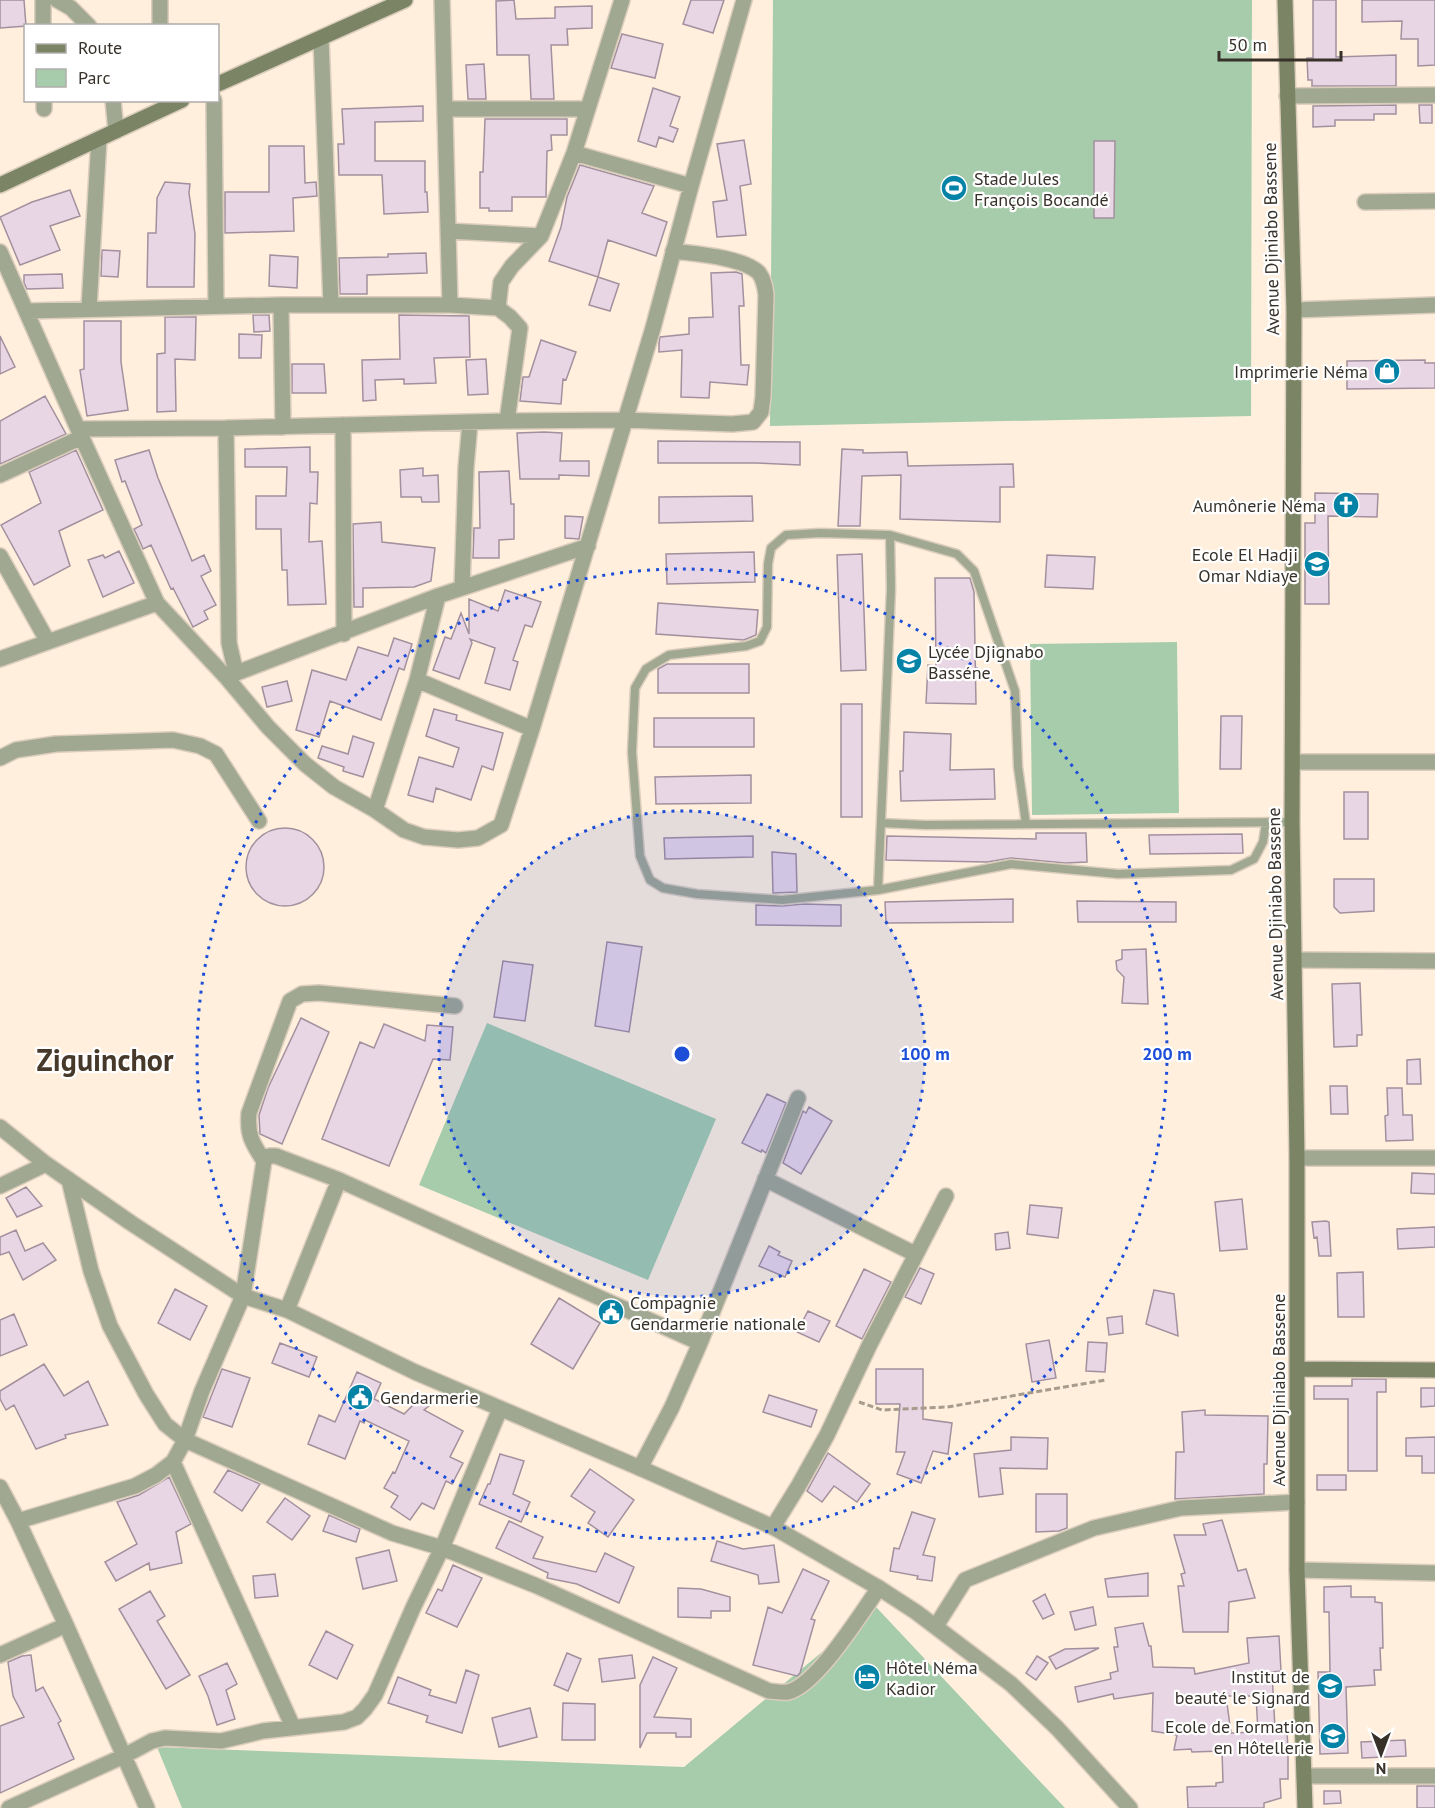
<svg xmlns="http://www.w3.org/2000/svg" width="1435" height="1808" font-family="'PT Sans',sans-serif">
<style>
.green{fill:#a6ccac}
.building{fill:#e9d6e5;stroke:#a2909e;stroke-width:1.5;fill-rule:evenodd}
.lines{fill:none;stroke-linecap:round;stroke-linejoin:round}
.service-casing{stroke:#dbcdbc;stroke-width:11}
.minor-casing{stroke:#dbcdbc;stroke-width:18}
.tertiary-casing{stroke:#dbcdbc;stroke-width:18}
.secondary-casing{stroke:#dbcdbc;stroke-width:18}
.path{stroke:#a69b8d;stroke-width:3;stroke-dasharray:6 3;stroke-linecap:butt}
.service{stroke:#a1a892;stroke-width:8}
.minor{stroke:#a1a892;stroke-width:15}
.tertiary{stroke:#a1a892;stroke-width:15}
.secondary{stroke:#7b8465;stroke-width:15}
.ring{fill:none;stroke:#1d4ed8;stroke-width:3;stroke-dasharray:3 6}
.labels{text-anchor:middle;dominant-baseline:central;stroke-width:4.5;stroke-linejoin:round;paint-order:stroke}
.poi-label{font-size:18px;fill:#37312a;stroke:#fff;text-anchor:start}
.street-label{font-size:18px;fill:#37312a;stroke:#fff}
.town-label{font-size:30px;font-weight:bold;fill:#46392a;stroke:#fff}
.centre{fill:#1d4ed8;stroke:#fff;stroke-width:3}
.ring-label{font-size:18px;text-anchor:middle;font-weight:bold;fill:#1d4ed8;stroke:#fff;stroke-width:4.5;stroke-linejoin:round;paint-order:stroke}
</style>
<rect width="100%" height="100%" fill="#ffefdc"/>
<path class="green" d="M773,0H1252L1251,416L770,426Z
M1177,642L1179,813L1032,815L1030,644Z
M487,1023L716,1119L648,1280L419,1185Z
M876,1607L1065,1808H182L157,1747L684,1767Z"/>
<path class="building" d="M0,0H24L26,26L0,28Z
M514,0L516,19L555,18V7L592,6V28L567,29L568,45H551L554,99H531L529,55H497L496,1Z
M691,0H724L713,33L683,24Z
M1313,0H1336V57L1396,55V86H1312V80H1308L1307,58H1313Z
M1362,0H1435V65L1418,66V39H1401L1402,21L1362,22Z
M622,34L663,44L655,78L611,68Z
M484,64L486,99H468L466,65Z
M653,88L680,97L670,126L678,129L673,142L659,137L656,147L638,141Z
M1396,105V114H1374V120H1335V126L1313,127V106Z
M1419,105H1432V123H1420Z
M423,106V121L375,122V161H425V192H427L428,212L384,214L382,175H339L338,144H344L342,109Z
M485,119H567V135H551L552,150L547,151L546,197H512V211H489V208H480V172H483Z
M744,140L751,184L740,186L746,235L717,237L713,202L727,200L717,144Z
M1094,141H1115L1114,218H1094Z
M269,146H304L305,183L316,182L317,196L293,198L294,231L225,233V192H269Z
M580,165L654,186L642,213L667,222L656,256L608,240L598,277L549,261L561,227L567,197Z
M165,182L190,184L189,193L195,234L194,287H147L148,233H156L157,198Z
M70,190L80,216L50,226L60,250L20,265L0,217L32,202Z
M102,250L120,251L118,277L101,276Z
M426,253L427,273L367,275V294H340L339,258L388,257V254Z
M270,255L298,257L297,288L269,286Z
M736,272L742,274L744,306H739L741,365H749L747,385L710,382L709,398L681,397L682,350L659,352V343L660,337L689,334V318L713,317L711,273Z
M62,274L63,288L27,289L24,283V275Z
M598,277L619,284L610,311L589,305Z
M253,315H269L270,331L254,332Z
M399,315L469,316L470,357L434,358L436,383L404,384V379L375,380L376,400L363,401L362,360L400,359Z
M165,317H196L195,360L175,359L176,411L157,412V354L165,353Z
M84,321H121V362L128,410L87,416L80,370L84,369Z
M239,334L262,335L261,358H239Z
M0,336L15,367L0,374Z
M541,340L576,352L566,380L563,379L561,404L520,401L523,377H529Z
M486,359L488,394L468,395L466,360Z
M1425,360V363H1435V388L1347,389V361Z
M292,364H324L326,393H292Z
M45,396L66,434L0,464V421Z
M544,432L562,433L560,461H589V476L559,475V479H520L517,433Z
M658,441L800,442V465L756,463H658Z
M310,447V472H318L317,504L310,503L309,542L322,541L326,604L288,605L287,570H282L281,529H256V496H286L287,467H245V449Z
M842,449L863,450V453L907,452L908,466L1013,464L1014,487H1000V522L900,519L901,475L862,476L860,526H838Z
M76,450L103,510L59,531L70,566L34,585L1,525L41,503L29,472Z
M149,450L158,478L192,561L204,555L211,571L201,576L216,605L204,611L208,619L193,627L173,588L171,589L151,545L143,549L141,544L134,529L142,525L125,481L122,482L115,460Z
M423,468V476L438,475L439,502H422L421,497H401L400,470Z
M509,471L511,504H514V539L499,540V558H473L474,528H480L479,472Z
M1315,493L1378,494L1377,517L1328,516L1329,604H1305V523H1315Z
M752,496L753,521L659,523V497Z
M565,516L583,517L579,539L565,538Z
M381,522L382,542L435,548L431,581L414,587L363,588V607H354L353,524Z
M119,551L134,583L103,597L88,560L103,555L105,558Z
M754,552L755,582L667,584L666,554Z
M862,554L866,670L841,671L837,555Z
M1047,555L1095,557L1093,589L1045,587Z
M935,578H970L974,592L976,704L926,703L928,665L936,666Z
M505,590L541,602L532,627L525,625L513,660L518,662L510,690L485,683L495,648L470,639L472,643L459,679L433,670L445,637L451,639L461,613L469,634V599L498,611Z
M658,603L758,610L756,635L744,640L656,634Z
M394,638L412,644L404,670L399,668L381,720L330,701L319,737L296,730L312,670L346,680L358,647L388,656Z
M667,664H749V693H658V669Z
M287,681L292,701L267,707L262,687Z
M841,704H862V817H841Z
M434,709L457,715L456,720L503,733L493,770L482,766L471,800L436,788L433,802L408,795L419,757L453,767L459,748L426,736Z
M1221,716H1242L1241,769H1220Z
M654,718H754V747H654Z
M904,732L951,734L950,770L994,769L995,799L901,801L900,771H903Z
M353,736L374,743L363,777L343,771L344,767L318,758L322,746L348,754Z
M751,775V803L656,804L655,777Z
M1344,792H1368V839H1344Z
M246 867a39 39 0 1 1 78 0a39 39 0 1 1-78 0Z
M1036,833H1086L1087,862L1065,863L1011,858L987,862L886,860L887,836L1036,839Z
M1242,834L1243,853L1150,854L1149,835Z
M753,836V857L665,859L664,838Z
M772,852L796,854L797,892L773,893Z
M1334,879H1374V911L1340,913L1334,907Z
M1013,899V922L886,923L885,902Z
M1077,901L1176,902V922H1078Z
M803,904L841,905V926L756,925V905L782,906Z
M607,942L642,947L629,1032L595,1026Z
M1146,949L1148,1004L1122,1003L1124,977L1117,970L1116,961L1122,959V950Z
M503,961L533,965L525,1021L494,1017Z
M1360,983L1362,1035H1357V1046L1334,1047L1332,984Z
M301,1018L329,1032L282,1144L260,1134L259,1115L268,1088Z
M384,1024L425,1041L427,1025L453,1027L450,1060L433,1059L389,1166L322,1139L360,1042L374,1048Z
M1420,1059L1421,1084H1407V1060Z
M1330,1086H1347L1348,1114H1331Z
M1387,1088H1402L1403,1115H1412L1413,1140L1386,1141L1385,1116L1388,1115Z
M767,1094L786,1103L766,1153L762,1150L761,1152L742,1143Z
M809,1107L832,1121L801,1174L783,1163L803,1111L806,1113Z
M1412,1173L1435,1174V1194L1411,1193Z
M26,1187L42,1206L17,1217L6,1198Z
M1242,1199L1247,1249L1220,1251L1215,1202Z
M1030,1205L1062,1208L1058,1238L1027,1234Z
M1326,1221L1329,1222L1331,1256H1319L1317,1237L1314,1238L1312,1222Z
M1435,1227V1247L1398,1249L1397,1229Z
M16,1230L25,1251L43,1243L56,1260L23,1280L9,1252L0,1255V1237Z
M1008,1232L1010,1248L996,1250L995,1234Z
M769,1246L780,1252L778,1255L792,1261L785,1277L759,1266Z
M920,1268L934,1274L921,1304L905,1297Z
M864,1269L891,1282L862,1339L836,1326Z
M1363,1272L1364,1317H1338L1337,1273Z
M175,1289L207,1306L190,1340L158,1323Z
M1154,1290L1174,1294L1178,1336L1146,1324Z
M559,1298L600,1323L573,1369L531,1344Z
M808,1311L830,1321L819,1342L797,1332Z
M14,1314L27,1345L0,1356V1320Z
M1122,1316L1123,1333L1109,1335L1107,1318Z
M1049,1340L1056,1378L1032,1382L1026,1344Z
M1088,1342L1107,1343L1105,1372L1086,1371Z
M280,1343L317,1357L309,1377L272,1363Z
M44,1364L64,1396L88,1381L108,1425L65,1435L66,1438L36,1449L14,1405L6,1410L0,1399V1391Z
M222,1369L250,1378L232,1427L203,1417Z
M876,1369H923V1419L952,1423L948,1454L933,1451L921,1483L897,1474L905,1452H896L900,1404H876Z
M357,1372L381,1383L374,1399L404,1414L420,1398L429,1406L424,1410L463,1431L450,1457L463,1463L452,1484L446,1481L434,1509L422,1503L410,1520L391,1507L398,1496L384,1488L393,1472L395,1473L409,1441L365,1420L364,1423L360,1421L345,1459L308,1444L319,1415L335,1422Z
M1352,1379H1386V1392H1377V1471H1348V1399H1314V1386H1352Z
M1421,1388H1435V1406L1421,1407Z
M769,1395L817,1410L811,1427L763,1412Z
M1205,1410V1415L1268,1416L1267,1464H1264V1494L1175,1499L1176,1452H1184L1182,1412Z
M1011,1437L1048,1438L1047,1469L1000,1468L1003,1494L979,1497L974,1454L1011,1450Z
M1435,1437V1473H1422V1456H1406V1438Z
M828,1453L870,1484L857,1502L834,1486L822,1502L807,1491Z
M500,1454L524,1461L513,1494L530,1502L521,1522L479,1504L488,1484H490Z
M590,1469L634,1500L608,1537L588,1523L595,1512L571,1496Z
M228,1470L260,1484L242,1511L214,1492Z
M1317,1475H1346V1490H1317Z
M169,1477L191,1524L176,1532L182,1563L150,1570L149,1563L116,1581L105,1562L137,1544L117,1502L139,1495Z
M1036,1494H1067V1528L1059,1531L1036,1532Z
M285,1498L310,1516L292,1540L267,1522Z
M912,1512L935,1519L923,1555L935,1557L932,1581L917,1579L918,1576L890,1571L894,1548L899,1549Z
M329,1515L360,1529L356,1542L323,1531Z
M1222,1520L1238,1571L1246,1569L1255,1598L1229,1602L1228,1632H1183L1178,1586H1184L1181,1574L1185,1573L1174,1535H1206L1203,1524Z
M509,1521L543,1537L533,1558L596,1572L605,1553L634,1567L619,1603L577,1584L547,1578L548,1573L496,1548Z
M717,1541L743,1549L774,1545L779,1582L759,1584L758,1575L711,1561Z
M389,1550L397,1581L363,1589L356,1558Z
M453,1565L482,1578L457,1627L426,1613L438,1589L442,1591Z
M803,1569L829,1581L811,1619L815,1620L800,1673L797,1676L753,1665L768,1607L782,1613Z
M1148,1573V1596L1108,1597L1105,1579Z
M275,1574L278,1596L255,1598L253,1576Z
M1351,1586V1597H1375V1602L1382,1603L1383,1648H1380L1381,1670H1374L1375,1685L1346,1687L1348,1753L1320,1754L1318,1672H1330L1329,1612H1324V1587Z
M678,1588L701,1589L730,1597V1611H711V1618L678,1617Z
M150,1591L165,1616L157,1621L190,1675L166,1689L119,1609Z
M1045,1594L1054,1614L1043,1619L1033,1601Z
M1093,1607L1096,1625L1075,1630L1070,1612Z
M1143,1623L1149,1646H1151L1153,1667L1194,1668L1195,1674L1249,1663L1247,1638L1279,1636L1281,1671L1272,1672L1275,1729H1287L1288,1752V1779H1280L1281,1798L1264,1803V1808H1188L1187,1787L1216,1786V1783L1223,1782L1222,1751L1192,1752L1191,1749L1174,1750L1177,1735L1152,1731L1153,1693L1114,1699L1113,1694L1078,1702L1075,1687L1111,1679L1110,1673L1118,1671L1114,1647H1118L1115,1628ZM1226,1696H1256L1258,1732L1231,1733Z
M326,1631L353,1645L337,1679L309,1665Z
M1099,1648L1056,1669L1049,1657L1065,1649Z
M567,1653L581,1659L568,1691L554,1685Z
M31,1655L36,1691L43,1687L61,1721L58,1723L74,1759L0,1793V1726L24,1717L13,1696L8,1662L22,1656Z
M632,1655L635,1678L602,1682L599,1659Z
M1037,1656L1048,1663L1036,1680L1026,1673Z
M653,1657L677,1668L654,1717L691,1719V1737H676V1733H647L640,1748V1685Z
M227,1663L237,1684L226,1690L235,1719L217,1725L208,1696L199,1676Z
M466,1670L479,1675L462,1733L426,1722L428,1716L388,1703L398,1677L431,1690L429,1695L456,1703Z
M563,1703L595,1704V1740H562Z
M530,1708L537,1737L499,1747L492,1718Z
M1405,1740L1406,1756L1362,1758L1361,1742Z
M1417,1786H1435V1808H1417Z
M1324,1791H1340L1341,1803L1324,1804Z"/>
<g class="lines">
<defs>
<path id="service" d="M881,823L926,825L1292,822
M1026,824L1018,767L1015,691L974,571L957,554L890,535L820,533L786,535L771,548L768,564L767,627L760,641L746,646L669,655L646,669L635,688L632,752L640,856L650,880L663,888L697,894L782,900L878,890L1011,864L1118,874L1231,870L1254,859L1263,842L1266,823
M878,890L891,589L890,535"/>
<path id="minor" d="M43,0V26
M57,0L71,8L89,26
M160,0V26
M442,0L450,305
M321,38L331,305
M1287,96L1435,95
M44,100V109
M113,100L116,131
M214,100L216,305
M445,109H587
M574,153L691,186
M1365,202L1435,201
M448,231L541,236
M0,252L78,429L157,603L226,677L268,727L305,764L334,787L375,810L404,830L424,837L458,840L478,838L501,825L532,729L653,328L691,186L744,0
M281,305L283,427
M89,308L99,139
M1294,310L1435,305
M27,311L281,305H450L498,308
M507,421L520,328L510,317L498,308L501,282L512,266L541,236L574,153L622,0
M343,425L344,634
M226,428L229,643L236,673
M78,429L226,428L507,421L624,420L732,424L753,422L761,412L763,397L766,295C765,287 764,280 759,273C743,257 695,254 673,251
M0,475L82,437
M0,556L48,642
M462,588L466,467L470,423
M0,659L157,603
M226,677L438,596L588,546
M417,680L532,729
M0,758L16,750L56,744L173,740L200,746L216,754L259,821
M1293,762H1435
M375,810L417,680L438,596
M1295,960L1435,961
M1297,1158H1435
M264,1161C252,1143 247,1135 249,1113L290,1001L302,994L319,993L455,1006
M765,1179L915,1254
M69,1180L91,1271L110,1326L146,1394L165,1424L185,1440L392,1533L442,1548L537,1586L769,1691C774,1691 782,1693 788,1692C817,1685 861,1613 879,1588
M0,1186L46,1164
M287,1310L339,1180
M173,1462L293,1727
M640,1468L672,1407L700,1343L798,1098
M0,1487L18,1521L66,1625L147,1808
M18,1521L135,1486L156,1475L173,1462L185,1440L202,1391L243,1296L264,1161L269,1156H276L339,1180L700,1343
M773,1527L799,1485L827,1435L869,1346L946,1196
M1297,1570L1435,1573
M936,1626L965,1580L1094,1528L1181,1508L1297,1502
M0,1655L66,1625
M1304,1776H1435
M9,1808L124,1756L152,1741L165,1738L221,1741L263,1731L344,1722L357,1717L365,1709L375,1695L413,1608L442,1548L500,1409"/>
<path id="tertiary" d="M0,1127L46,1164L131,1223L243,1296L287,1310L415,1372L640,1468L773,1527L879,1588L916,1612L1011,1684L1057,1728L1130,1808"/>
<path id="secondary" d="M1285,0L1294,310L1292,822L1297,1158V1570L1305,1808
M218,84L405,0
M0,185L182,100
M1298,1369L1435,1370"/>
</defs>
<use href="#service" class="service-casing"/>
<use href="#minor" class="minor-casing"/>
<use href="#tertiary" class="tertiary-casing"/>
<use href="#secondary" class="secondary-casing"/>
<path class="path" d="M859,1402L882,1410L947,1407L1106,1380"/>
<use href="#service" class="service"/>
<use href="#minor" class="minor"/>
<use href="#tertiary" class="tertiary"/>
<use href="#secondary" class="secondary"/>
</g>
<circle cx="682" cy="1054" r="243" fill="#1d4ed8" fill-opacity=".12"/>
<g class="ring">
<circle cx="682" cy="1054" r="243"/>
<circle cx="682" cy="1054" r="485"/>
</g>
<defs>
<symbol id="stadium-disc" viewBox="-11 -11 22 22"><circle r="9.5" fill="#0483a7" stroke="#fff"/><path d="M0-5a6.5 5 0 1 0 0 10a6.5 5 0 1 0 0-10ZM-3.5-1.8h7v3.6h-7Z" fill="#fff"/></symbol>
<symbol id="shop-disc" viewBox="-11 -11 22 22"><circle r="9.5" fill="#0483a7" stroke="#fff"/><path d="M-5-2.5h2.3a2.7 3.5 0 0 1 5.4 0H5L5.5 6h-11ZM-1.5-2.5h3a1.5 2.3 0 0 0-3 0Z" fill="#fff"/></symbol>
<symbol id="church-disc" viewBox="-11 -11 22 22"><circle r="9.5" fill="#0483a7" stroke="#fff"/><path d="M-1.2-6h2.4v3.5h3.3v2.4h-3.3V6h-2.4V-.1h-3.3v-2.4h3.3Z" fill="#fff"/></symbol>
<symbol id="school-disc" viewBox="-11 -11 22 22"><circle r="9.5" fill="#0483a7" stroke="#fff"/><path d="M0-5L7-2L0 1L-7-2ZM-4 1L0 2.5L4 1V4Q0 6-4 4Z" fill="#fff"/></symbol>
<symbol id="civic-disc" viewBox="-11 -11 22 22"><circle r="9.5" fill="#0483a7" stroke="#fff"/><path d="M-.6-6.5H3V-4.5H.6V-3L4-1V1h2V6H-6V1h2V-1L-.6-3ZM-1.2 2.5V6h2.4V2.5Z" fill="#fff"/></symbol>
<symbol id="hotel-disc" viewBox="-11 -11 22 22"><circle r="9.5" fill="#0483a7" stroke="#fff"/><path d="M-6-4.5h1.5V1H6V5H4.5V3h-9V5H-6ZM-4 0a1.8 1.8 0 1 1 3.6 0ZM.5 0V-2.5h3Q6-2.5 6 0Z" fill="#fff"/></symbol>
</defs>
<g fill-rule="evenodd">
<use href="#stadium-disc" x="939" y="173" width="30" height="30"/>
<use href="#shop-disc" x="1372" y="356" width="30" height="30"/>
<use href="#church-disc" x="1331" y="490" width="30" height="30"/>
<use href="#school-disc" x="1302" y="549" width="30" height="30"/>
<use href="#school-disc" x="894" y="646" width="30" height="30"/>
<use href="#civic-disc" x="596" y="1297" width="30" height="30"/>
<use href="#civic-disc" x="345" y="1382" width="30" height="30"/>
<use href="#hotel-disc" x="852" y="1662" width="30" height="30"/>
<use href="#school-disc" x="1315" y="1671" width="30" height="30"/>
<use href="#school-disc" x="1318" y="1721" width="30" height="30"/>
</g>
<g class="labels">
<g class="poi-label">
<text x="974" y="178">Stade Jules<tspan x="974" dy="21">François Bocandé</tspan></text>
<text x="1368" y="371" text-anchor="end">Imprimerie Néma</text>
<text x="1326" y="505" text-anchor="end">Aumônerie Néma</text>
<text x="1298" y="554" text-anchor="end">Ecole El Hadji<tspan x="1298" dy="21">Omar Ndiaye</tspan></text>
<text x="928" y="651">Lycée Djignabo<tspan x="928" dy="21">Basséne</tspan></text>
<text x="630" y="1302">Compagnie<tspan x="630" dy="21">Gendarmerie nationale</tspan></text>
<text x="380" y="1397">Gendarmerie</text>
<text x="886" y="1667">Hôtel Néma<tspan x="886" dy="21">Kadior</tspan></text>
<text x="1310" y="1676" text-anchor="end">Institut de<tspan x="1310" dy="21">beauté le Signard</tspan></text>
<text x="1314" y="1726" text-anchor="end">Ecole de Formation<tspan x="1314" dy="21">en Hôtellerie</tspan></text>
</g>
<g class="street-label">
<text transform="translate(1271 239) rotate(-91)">Avenue Djiniabo Bassene</text>
<text transform="translate(1275 904) rotate(-91)">Avenue Djiniabo Bassene</text>
<text transform="translate(1278 1390) rotate(-90)">Avenue Djiniabo Bassene</text>
</g>
<g class="town-label">
<text x="105" y="1059">Ziguinchor</text>
</g>
</g>
<circle cx="682" cy="1054" r="9" class="centre"/>
<g class="ring-label">
<text x="925" y="1060">100 m</text>
<text x="1167" y="1060">200 m</text>
</g>
<rect x="24" y="24" width="195" height="78" fill="#ffffff" stroke="#afadaa" stroke-width="1.5"/>
<rect x="36" y="44" width="30" height="9" fill="#7b8465" stroke="#afadaa" stroke-width="1.5"/>
<text x="78" y="54" font-size="18" fill="#37312a">Route</text>
<rect x="36" y="69" width="30" height="18" fill="#a6ccac" stroke="#afadaa" stroke-width="1.5"/>
<text x="78" y="84" font-size="18" fill="#37312a">Parc</text>
<g transform="translate(1381 1754) rotate(180)" stroke="#ffffff" stroke-width="4.5" paint-order="stroke">
<path d="M0-4.5L10 22L0 15L-10 22Z" fill="#37312a"/>
<text y="-9" font-size="16" font-weight="bold" text-anchor="middle" fill="#37312a">N</text>
</g>
<path d="M1219 51v9h122v-9" fill="none" stroke="#37312a" stroke-width="3"/>
<text x="1228" y="51" font-size="18" fill="#37312a" stroke="#ffffff" stroke-width="4.5" paint-order="stroke">50 m</text>
</svg>
